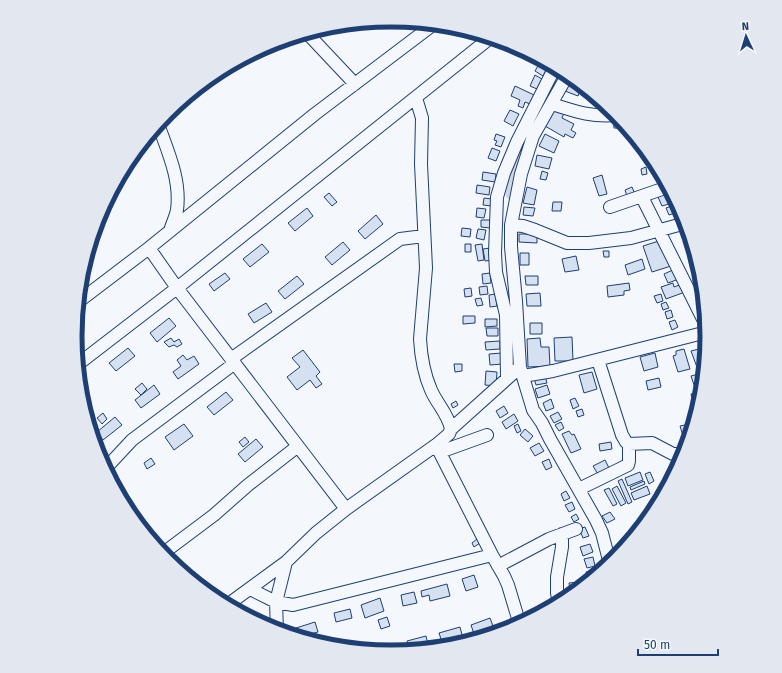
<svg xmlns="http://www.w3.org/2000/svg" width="782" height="673" font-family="'Fira Sans',sans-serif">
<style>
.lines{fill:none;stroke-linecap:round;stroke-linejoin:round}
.canal{stroke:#cfd7e4;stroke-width:11}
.building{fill:#d5e0f0;stroke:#1d3f73}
.minor-casing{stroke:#1d3f73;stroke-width:14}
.minor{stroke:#f4f7fb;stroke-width:12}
.rim{fill:none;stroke:#1d3f73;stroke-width:5}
</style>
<rect width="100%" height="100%" fill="#f4f7fb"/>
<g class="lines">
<path class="canal" d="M511,194L516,165L544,101"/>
</g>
<path class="building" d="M539,64L547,68L543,76L535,71Z
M535,75L542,79L537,89L530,86Z
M568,81L582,86L578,96L565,91Z
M515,86L534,95L530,104L525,102L523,108L518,106L520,100L511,96Z
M555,108L564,113L562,118L574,124L571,130L576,133L573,138L565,134L564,137L545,126Z
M510,110L519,114L513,126L504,121Z
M613,117H618L627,128H614Z
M496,134L505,137L501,147L495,145L497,141L494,140Z
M545,134L559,141L554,153L539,146Z
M492,148L500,151L496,161L488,158Z
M537,155L552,158L549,169L535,166Z
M646,167L647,174L642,175L641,169Z
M542,171L548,173L546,180L540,179Z
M483,172L496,174L495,182L482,180Z
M602,175L607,194L599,196L593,178Z
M477,185L490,187L489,195L476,193Z
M527,187L537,190L534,205L523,203Z
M632,187L635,194L627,196L625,190Z
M329,193L337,202L332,206L324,197Z
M672,193L676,202L672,203L668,194Z
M665,194L669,204L662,206L658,197Z
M484,198L492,199V206L483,205Z
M553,202H562L561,211H552Z
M672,206L675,213L669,215L666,208Z
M524,207L535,208L533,216L523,215Z
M307,208L313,216L295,231L288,223Z
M477,208L486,209L484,218L476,217Z
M376,215L383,224L365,239L358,231Z
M481,220H490V228L481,227Z
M462,228L471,229L470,237L461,236Z
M478,229L486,230L484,240L476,238Z
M519,234H537V243L519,242Z
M662,240L671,266L652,272L643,246Z
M343,242L350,250L332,265L325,257Z
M262,244L269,252L250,267L243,259Z
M465,244H471V252H465Z
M482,244L484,260L478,261L475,245Z
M490,248L492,260L485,261L483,249Z
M603,251H609V257H604Z
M520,253H529V265H520Z
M576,256L579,270L565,272L562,259Z
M642,259L645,269L628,275L625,265Z
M675,269L679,279L668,283L664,274Z
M225,273L230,279L214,291L209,284Z
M490,273L491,283L483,284L482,274Z
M297,276L304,284L285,299L278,291Z
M525,276H538V285H526Z
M629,283L630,290L624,291V295L608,297L607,286Z
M673,283L674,287L682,284L685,292L666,299L661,287Z
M487,286L488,294L480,295L479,287Z
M471,288L472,296L465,297L464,289Z
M540,293L541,306H527L526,294Z
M495,294L497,306L490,307L489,295Z
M661,294L663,301L657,303L654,296Z
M481,298L483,305L477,306L475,299Z
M666,302L669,308L663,310L661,304Z
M266,303L272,312L254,323L248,314Z
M671,310L673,317L667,319L665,312Z
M463,316H475V323L463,324Z
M169,318L176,326L157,342L150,333Z
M485,319H497V326L485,327Z
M675,320L678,327L672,330L669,322Z
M530,323H542V334H530Z
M486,328H498V336H487Z
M572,337L573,361H555L554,338Z
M171,338L174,342L179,339L182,344L177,347L174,345L169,347L164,342Z
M540,338L541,347H549L550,366L528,367L527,339Z
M500,341V349L486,350L485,342Z
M128,348L135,356L116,371L109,363Z
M684,349L690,369L678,372L673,356L676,355V351Z
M699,349L705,366L704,368L698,370L691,351Z
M303,350L320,372L316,376L322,384L316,388L310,380L297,390L287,377L300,367L292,358Z
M502,353L503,364L490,365L489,354Z
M655,353L658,367L644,371L640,357Z
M183,355L187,360L194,356L199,364L178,379L173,372L181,366L177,360Z
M454,364H462V371L455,372Z
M486,371L497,372L496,386L485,385Z
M592,372L597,389L584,393L579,375Z
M702,373L703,383L694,385L691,376Z
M545,376L547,383L536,385L534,378Z
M659,378L661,387L648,390L646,381Z
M142,383L147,389L141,395L135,389Z
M154,385L160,394L141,408L135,400Z
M547,385L550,394L538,398L535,389Z
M702,390L701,399L693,402L691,394Z
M226,392L233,400L214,415L207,407Z
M575,398L579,406L573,409L570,400Z
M551,399L554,408L546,411L543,403Z
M456,401L458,405L453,408L451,404Z
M504,406L508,413L500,418L496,411Z
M698,408L696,415L693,416L691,410Z
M582,409L584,415L578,417L576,411Z
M558,412L562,419L554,423L550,416Z
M103,413L107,419L102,424L97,418Z
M514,414L518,421L506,429L502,422Z
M115,417L122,425L103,440L97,432Z
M695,419L692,429L689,422Z
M561,422L564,428L559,431L555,425Z
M184,424L193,436L174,450L165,437Z
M518,424L521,431L517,433L514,426Z
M685,425L688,435L683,436L680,426Z
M525,429L533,436L528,442L520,435Z
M569,431L572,435L574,434L581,449L571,453L562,434Z
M245,437L249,442L243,447L239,442Z
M256,439L263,447L245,462L238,454Z
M611,442L612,449L600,451L599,444Z
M539,443L544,451L535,456L530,448Z
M151,458L155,464L147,469L144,463Z
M549,459L552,467L546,470L542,462Z
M605,460L610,470L599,476L593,466Z
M640,472L643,480L628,486L625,478Z
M650,472L654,481L649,484L645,474Z
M622,479L632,502L628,504L618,481Z
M644,481L645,484L631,490L630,487Z
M617,486L626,503L621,506L612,489Z
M647,486L650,494L634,500L631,493Z
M609,488L617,504L613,506L604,490Z
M566,491L570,498L564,501L561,494Z
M572,502L575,509L569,512L565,505Z
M657,507L654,513L649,518L648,508Z
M610,512L615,519L607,523L602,516Z
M576,514L579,519L574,522L571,517Z
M585,527L589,536L583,538L579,529Z
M477,539L480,543L474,547L472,543Z
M590,544L593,552L583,556L580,547Z
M593,557L595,566L587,568L584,559Z
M595,569L597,575L588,578L586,572Z
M474,575L478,587L466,591L462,579Z
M590,581L579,590L570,591L569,583Z
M447,584L450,596L430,601L429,595L422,597L421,591Z
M414,592L417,603L403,606L401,595Z
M380,598L384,611L365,618L361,605Z
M350,609L352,618L336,622L334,613Z
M387,617L390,626L381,629L378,620Z
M490,618L496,634L476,640L471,625Z
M315,622L318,632L299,637L296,628Z
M460,627L464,642L444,648L439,633Z
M426,636L429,649L409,651L407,641Z
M395,645L397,652H376V651Z"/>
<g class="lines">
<defs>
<path id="minor" d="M307,33L355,84
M568,74L533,136L521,174L511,225V247L516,301L520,367L533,410L542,423L550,439L596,520L602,533L610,564
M416,98L422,118L421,164L426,268L420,339C421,357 424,374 431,390C437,404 448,414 451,429
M552,104C577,112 590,117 617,115
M158,124C168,152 181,180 177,210C176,216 172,224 170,231
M642,197L707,327
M610,207L668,187
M511,225L523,226L535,230L567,243H589L631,238L686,223
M149,248L177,288L346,509
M78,302L149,248L315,114L434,24
M231,359L400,239L424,236
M598,360L622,435L626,442L629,444L652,443L673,454H684
M77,365L177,288L490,38
M523,376L553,371L707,332
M507,378L506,315L496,272L495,253L497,197L504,173L517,142L555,67
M436,445L492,555L504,576L508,585L520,625
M440,452L487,435
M105,469L132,440L235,363
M579,489L628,465L629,461V444
M162,554L214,515L248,485L298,446
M498,566L549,539L576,529
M250,589L276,602L293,605L492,555
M559,604L557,593V577L562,547V534
M226,606L286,562L316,533L346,509L436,445L449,434L451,429L520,367
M277,631L276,602L286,562"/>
</defs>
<use href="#minor" class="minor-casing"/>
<use href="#minor" class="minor"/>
</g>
<path d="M0 0H782V673H0ZM82 336a309 309 0 1 1 618 0a309 309 0 1 1-618 0Z" fill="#e3e8f0" fill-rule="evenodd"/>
<path class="rim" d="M82 336a309 309 0 1 1 618 0a309 309 0 1 1-618 0Z"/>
<g transform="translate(746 36) rotate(356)" stroke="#f4f7fb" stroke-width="3" paint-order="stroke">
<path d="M0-3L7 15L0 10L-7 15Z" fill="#1d3f73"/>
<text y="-6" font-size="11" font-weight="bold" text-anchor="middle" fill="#1d3f73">N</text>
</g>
<path d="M638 649v6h80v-6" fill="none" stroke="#1d3f73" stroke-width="2"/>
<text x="644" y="649" font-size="12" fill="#1d3f73" stroke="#f4f7fb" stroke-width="3" paint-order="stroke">50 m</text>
</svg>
